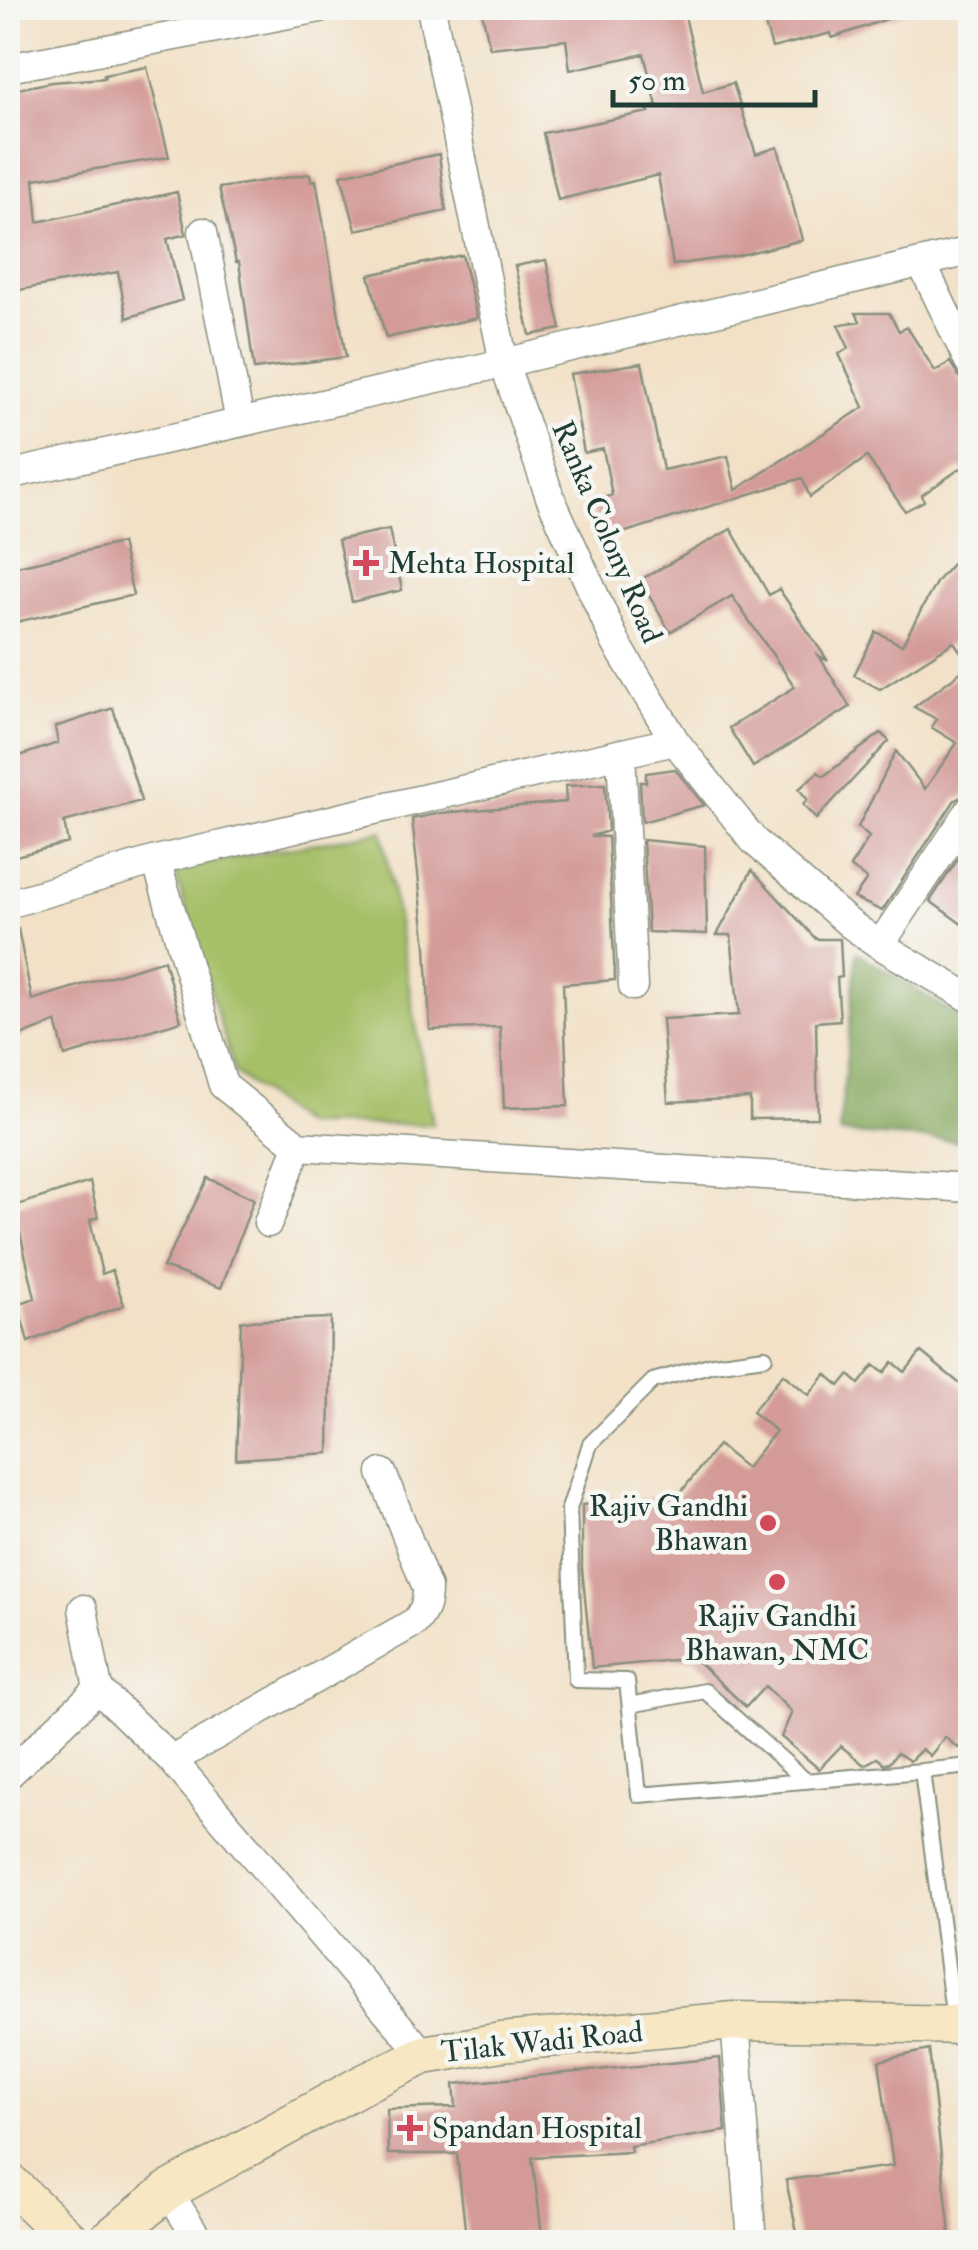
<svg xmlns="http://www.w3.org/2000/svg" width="978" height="2250" font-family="'IM FELL Double Pica',serif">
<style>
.green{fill:#a6c067;stroke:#627e4e;stroke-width:2.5}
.forest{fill:#84a65c;stroke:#527248;stroke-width:2.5}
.building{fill:#d39a97}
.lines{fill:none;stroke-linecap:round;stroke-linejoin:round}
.lane-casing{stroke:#888f7e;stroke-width:18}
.street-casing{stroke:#888f7e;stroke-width:31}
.secondary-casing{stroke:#888f7e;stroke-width:41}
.lane{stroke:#fff;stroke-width:14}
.street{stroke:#fff;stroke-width:28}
.secondary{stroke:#f7e8c3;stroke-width:38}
.poi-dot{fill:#d1495b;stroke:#f6f6f2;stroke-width:4}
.labels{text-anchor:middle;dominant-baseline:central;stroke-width:9;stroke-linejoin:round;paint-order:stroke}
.street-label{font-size:30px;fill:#1f3d34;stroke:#f6f6f2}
.poi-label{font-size:30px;fill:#1f3d34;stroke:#f6f6f2;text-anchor:start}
</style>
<rect width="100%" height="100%" fill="#f6f6f2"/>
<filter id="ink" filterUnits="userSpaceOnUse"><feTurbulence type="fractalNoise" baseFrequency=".01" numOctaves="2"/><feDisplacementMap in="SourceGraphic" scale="20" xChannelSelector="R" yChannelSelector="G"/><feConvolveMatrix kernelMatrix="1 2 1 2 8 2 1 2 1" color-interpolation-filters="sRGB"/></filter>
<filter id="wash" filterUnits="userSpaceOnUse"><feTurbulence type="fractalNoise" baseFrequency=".0048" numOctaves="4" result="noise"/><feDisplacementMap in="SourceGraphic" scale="40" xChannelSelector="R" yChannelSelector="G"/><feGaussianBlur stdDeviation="2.25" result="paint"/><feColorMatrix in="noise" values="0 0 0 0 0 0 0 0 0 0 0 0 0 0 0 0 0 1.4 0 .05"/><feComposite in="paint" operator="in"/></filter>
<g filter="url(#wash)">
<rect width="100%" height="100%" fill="#f2e1c7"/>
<path class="green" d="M382,831L433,1124L303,1125L235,1073L174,869Z"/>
<path class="forest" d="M857,952L970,1024V1142L839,1133Z"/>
<g id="blocks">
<path class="building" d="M481,8H683L703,92L733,83L756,154L778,147L802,240L736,256L673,265L658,175L558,200L543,133L649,112L647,109L657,106L644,54L570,70L566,40L490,48Z
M760,8H909L910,11L832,38L831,33L772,48Z
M147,67L169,157L34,179L38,222L177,192L186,234L167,239L182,300L127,318L118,272L8,292V91L52,82L105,78L104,75Z
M439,154L446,211L356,230L341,175Z
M310,174L311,181L316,180L346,357L254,369L239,262H236L219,188Z
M462,255L477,318L386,338L369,275Z
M546,260L561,329L530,335L515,266Z
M856,313H889L899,331L907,327L935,371L950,362L970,394V473L961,468L922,495L924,501L905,511L867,457L810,497L802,478L603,539L590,503L612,495L603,449L584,453L570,374L642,363L663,470L728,456L736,490L864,407L839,354L849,348L838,325L860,321Z
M389,529L402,590L352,602L338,540Z
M731,529L769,595L779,589L828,661L819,656L850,707L753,767L729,728L795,687L732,596L670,632L640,580Z
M121,543L133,595L8,624V568Z
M970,544V793L955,800L882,911L854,898L867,879L850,867L869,837L858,827L896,751L925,789L957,743L931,727L936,719L914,707L970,665L954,642L880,689L854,675L876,632L902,645L937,581Z
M113,708L141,801L64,822L68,843L8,858V760L58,743L55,727Z
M881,733L889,741L816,819L803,805L807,799L799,789L818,772L824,776Z
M675,769L704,805L642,822L640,782H646V773Z
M605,784L608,831L591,836L608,837L615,980L563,984L568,1106L504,1108L500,1027L430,1030L426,947L412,819L441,813L566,802L565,786Z
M643,840L705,846L707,934L648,932Z
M970,841V930L930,901Z
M752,870L816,939H840L842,977L837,978L840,1020L816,1022L818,1118L750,1119V1098L668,1102L662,1019L739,1015L731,935H717Z
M18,929L32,1000L164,960L181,1021L65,1056L56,1022L8,1041V930Z
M208,1178L254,1199L221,1288L163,1267Z
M90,1182L98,1217L90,1220L102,1274L112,1270L124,1305L28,1342L18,1304L35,1298L14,1206Z
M331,1318L329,1453L236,1459L241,1321Z
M921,1352L970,1392V1734L958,1748L945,1737L930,1756L922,1749L910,1761L897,1753L889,1763L884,1764L877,1758L864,1765L841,1746L819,1769L781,1737L792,1712L765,1686L746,1707L694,1658L592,1668L582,1568V1505L678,1496L718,1445L746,1468L776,1431L752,1412L783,1374L809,1395L826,1374L840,1386L849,1375L859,1384L874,1365L884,1373L893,1362L905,1372Z
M929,2050L951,2242H799L786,2180L893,2166L879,2061Z
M720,2058L726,2131L630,2146L631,2152L532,2157L542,2235L466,2238L457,2154H388L387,2109L456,2107L454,2084Z"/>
</g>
</g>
<g filter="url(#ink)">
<use href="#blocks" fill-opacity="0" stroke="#888f7e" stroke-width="2.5"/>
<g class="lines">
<defs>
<path id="lane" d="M765,1357L713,1364L653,1381L590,1444L569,1509L576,1680L627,1681L639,1795L922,1771L954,2021
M630,1705L705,1691L806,1781
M922,1771L970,1766"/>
<path id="street" d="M431,8L504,363L550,497L616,643L675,741L754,841L850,924L880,945L970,998
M8,68L320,8
M203,232L240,422
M922,264L970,364
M8,475L504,363L970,251
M675,741L156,860L223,1085L298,1146L970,1188
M621,753L633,986
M8,904L156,860
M880,945L970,810
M268,1223L298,1146
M83,1609L98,1689L172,1760L415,1622C425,1610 427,1603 427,1588L382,1473
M172,1760L424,2055
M8,1775L98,1689
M735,2021L752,2242
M168,2191L200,2242"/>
<path id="secondary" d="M8,2181L72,2242
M105,2242L168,2191L365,2083L424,2055L501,2042L735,2021L970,2025"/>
</defs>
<use href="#lane" class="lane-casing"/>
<use href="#street" class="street-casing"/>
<use href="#secondary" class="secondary-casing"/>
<use href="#lane" class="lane"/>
<use href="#street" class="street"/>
<use href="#secondary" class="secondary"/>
</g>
</g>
<g class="poi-dot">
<path d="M361 548h10v10h10v10h-10v10h-10v-10h-10v-10h10z"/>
<circle cx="768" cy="1523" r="10"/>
<circle cx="777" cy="1582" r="10"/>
<path d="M405 2113h10v10h10v10h-10v10h-10v-10h-10v-10h10z"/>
</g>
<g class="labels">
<g class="street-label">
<text transform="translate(607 532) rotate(67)">Ranka Colony Road</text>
<text transform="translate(542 2042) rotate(-6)">Tilak Wadi Road</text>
</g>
<g class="poi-label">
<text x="388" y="563">Mehta Hospital</text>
<text x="748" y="1506" text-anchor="end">Rajiv Gandhi<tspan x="748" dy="34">Bhawan</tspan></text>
<text x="777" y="1616" text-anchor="middle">Rajiv Gandhi<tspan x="777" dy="34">Bhawan, NMC</tspan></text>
<text x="432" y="2128">Spandan Hospital</text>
</g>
</g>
<rect width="978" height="2250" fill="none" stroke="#f6f6f2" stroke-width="40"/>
<path d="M613 90v15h202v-15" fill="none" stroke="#1f3d34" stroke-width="5"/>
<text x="628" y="90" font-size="30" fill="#1f3d34" stroke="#f6f6f2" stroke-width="8" paint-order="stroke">50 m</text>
</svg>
